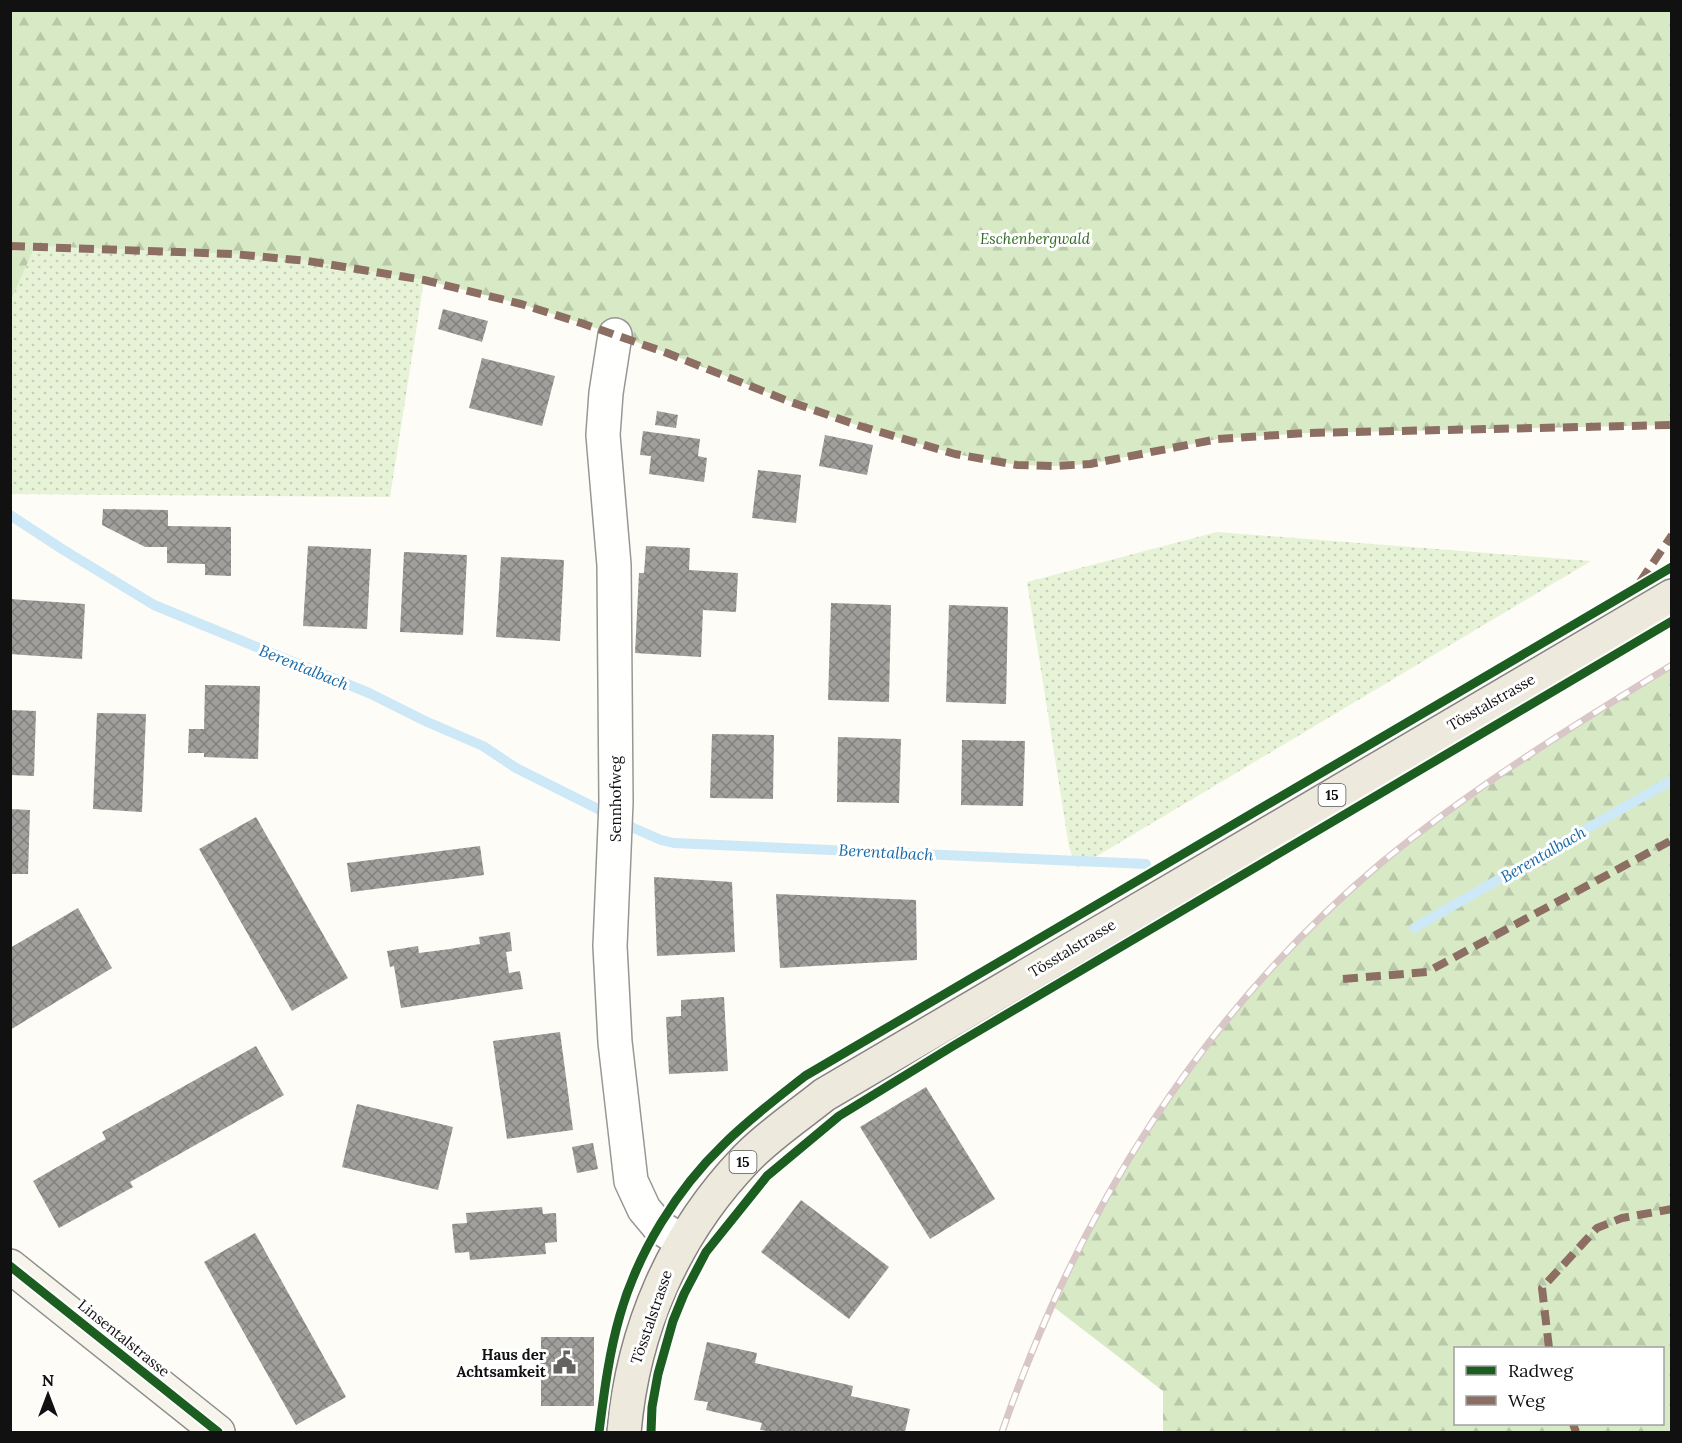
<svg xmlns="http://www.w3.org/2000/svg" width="1682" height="1443" font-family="Lora,serif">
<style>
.grass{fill:url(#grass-dots)}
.forest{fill:url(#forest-firs);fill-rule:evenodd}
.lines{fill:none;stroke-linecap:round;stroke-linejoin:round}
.stream{stroke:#cde8f7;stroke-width:10}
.building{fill:url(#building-cross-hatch)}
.street-casing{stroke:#979795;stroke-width:36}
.secondary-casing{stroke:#8e8d8b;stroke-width:36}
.primary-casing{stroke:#858482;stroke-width:36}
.street{stroke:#fffffe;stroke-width:33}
.secondary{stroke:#f6f4eb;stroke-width:33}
.primary{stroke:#ede9dc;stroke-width:33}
.rail-casing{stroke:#d9c6c7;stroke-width:7}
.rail{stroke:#fff;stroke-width:4.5;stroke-dasharray:14;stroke-linecap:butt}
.quiet{stroke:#8d6e63;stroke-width:8;stroke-dasharray:15 8;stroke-linecap:butt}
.cycleway-casing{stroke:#fff;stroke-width:13}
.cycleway{stroke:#1b5e20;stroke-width:9}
.labels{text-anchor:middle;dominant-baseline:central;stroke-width:6;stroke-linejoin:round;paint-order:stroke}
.shield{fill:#fff;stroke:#585858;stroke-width:1.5}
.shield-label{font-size:14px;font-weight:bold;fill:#111}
.park-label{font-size:15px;font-style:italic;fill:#2f6b1f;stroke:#fff}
.street-label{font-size:15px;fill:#111;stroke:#fff}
.poi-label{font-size:15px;font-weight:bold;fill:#111;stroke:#fff;text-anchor:end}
.water-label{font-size:16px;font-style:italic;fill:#1768a6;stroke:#fff}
</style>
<defs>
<pattern id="grass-dots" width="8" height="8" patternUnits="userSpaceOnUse" patternTransform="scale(1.5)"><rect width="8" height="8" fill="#e7f3d7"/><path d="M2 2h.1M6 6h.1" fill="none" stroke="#c5cfb8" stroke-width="1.8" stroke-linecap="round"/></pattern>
<pattern id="forest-firs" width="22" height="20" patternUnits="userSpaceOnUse" patternTransform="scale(1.5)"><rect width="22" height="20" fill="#d8eac5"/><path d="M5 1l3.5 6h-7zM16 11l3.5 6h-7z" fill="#b8c8a8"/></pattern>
<pattern id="building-cross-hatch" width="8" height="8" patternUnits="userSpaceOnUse" patternTransform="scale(1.5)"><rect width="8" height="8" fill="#a19f9c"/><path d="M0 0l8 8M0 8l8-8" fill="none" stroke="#82807e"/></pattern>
</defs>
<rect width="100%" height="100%" fill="#fdfcf7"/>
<path class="grass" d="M34,246L233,254L308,261L424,280L390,497L11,494V300Z
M1217,532L1591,561L1077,868L1069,847L1027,582Z"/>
<path class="forest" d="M11,11H1671V425L1307,433L1218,439L1090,464L1055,466L1017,465L955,454L895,437L828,416L667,353L581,323L521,304L424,280L308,261L233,254L35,246L11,300Z
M1671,665V1432H1163V1391L1051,1305C1076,1253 1101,1201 1132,1152C1210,1027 1311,916 1428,826C1505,766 1588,716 1671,665ZM1456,1348H1662V1424H1456Z"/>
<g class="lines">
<path class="stream" d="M10,515L62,549L154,605L369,693L425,721L483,746L516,768L602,811
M629,826L661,840L674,843L1146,864
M1414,928L1672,780"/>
</g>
<path class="building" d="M443,309L488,321L482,342L438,329Z
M482,358L555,376L542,426L469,408Z
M657,411L678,415L676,428L655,425Z
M643,431L700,439L698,456L707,458L704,482L649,474L651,456L640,455Z
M825,435L873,445L867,475L819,466Z
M758,470L801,475L796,523L752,518Z
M103,509L168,510V526L231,527V576L205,575V564L167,563V547H145L102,525Z
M308,546L371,549L367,629L303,626Z
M646,546L690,548L689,570L738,573L736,612L703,610L701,657L635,653L639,573H644Z
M404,552L467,555L463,635L400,632Z
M501,557L564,560L560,641L496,637Z
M10,599L85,604L82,659L10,654Z
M831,603L891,605L889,702L828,700Z
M949,605L1008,607L1006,704L946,702Z
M205,685L260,686L258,759L204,757V753H188L189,729H204Z
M10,710L36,711L34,776L10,775Z
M97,713L146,714L142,812L93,809Z
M712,734L774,735L773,799L710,798Z
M838,737L901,739L899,803L837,802Z
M962,740L1025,741L1023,806L961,805Z
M10,809L30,810L28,874H10Z
M256,817L348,978L292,1011L199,849Z
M480,846L484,875L351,892L347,863Z
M654,877L732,882L735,952L657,956Z
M776,894L916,900L917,960L780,968Z
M78,908L112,968L10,1030V948Z
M510,932L512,951L506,952L509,973L520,971L523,989L401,1008L394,966L390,967L387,951L418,946L419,953L450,949L480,944L479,937Z
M724,997L728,1071L669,1074L666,1017L681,1016V1000Z
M560,1032L573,1130L507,1139L493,1041Z
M256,1046L284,1095L130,1182L133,1187L59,1228L33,1181L106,1139L102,1132Z
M926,1087L995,1199L930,1239L860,1127Z
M357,1104L453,1127L438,1190L342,1167Z
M593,1143L598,1169L577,1173L572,1147Z
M801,1200L889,1267L849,1319L761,1252Z
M542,1207L543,1214L556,1213L557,1242L545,1243L546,1254L470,1260L469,1252L455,1253L452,1224L467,1223L466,1213Z
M255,1233L346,1397L296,1425L204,1262Z
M541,1337H594V1406H541V1376H534V1351H541Z
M707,1342L757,1353L755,1363L853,1386L851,1396L910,1409L905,1432H773L760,1430L762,1423L706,1410L708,1402L694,1400Z"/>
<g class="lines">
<defs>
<path id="street" d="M615,335L606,393L603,435L614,565L616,802L610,946L615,1042L631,1181L644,1209L659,1227L682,1241"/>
<path id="secondary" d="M10,1266L218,1432"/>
<path id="primary" d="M624,1432C633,1329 674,1234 746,1159C769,1135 798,1116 824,1095L1672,596"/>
</defs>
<use href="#street" class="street-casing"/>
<use href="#secondary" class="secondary-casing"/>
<use href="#primary" class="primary-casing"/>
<use href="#street" class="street"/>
<use href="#secondary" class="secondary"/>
<use href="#primary" class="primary"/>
<defs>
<path id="rail" d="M1002,1432C1077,1213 1202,1013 1381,863C1472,788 1571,727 1672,665"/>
</defs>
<use href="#rail" class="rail-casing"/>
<use href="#rail" class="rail"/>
<path class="quiet" d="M10,246L233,254L308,261L424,280L521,304L581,323L667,353L788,401L860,426L955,454L1017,465L1055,466L1090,464L1218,439L1307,433L1672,425
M1640,582L1672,535
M1343,979L1427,972L1672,840
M1549,1348L1542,1288L1597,1228L1622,1218L1672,1209
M1573,1424L1576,1432"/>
<defs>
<path id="cycleway" d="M10,1266L218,1432
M599,1432C604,1393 609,1353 620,1315C638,1252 677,1189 724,1144C749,1119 777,1098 805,1076L1672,567
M651,1432L652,1407L658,1374L673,1321L684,1294L706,1252L767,1176L839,1116L953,1046L1672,621"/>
</defs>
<use href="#cycleway" class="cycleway-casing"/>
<use href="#cycleway" class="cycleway"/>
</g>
<defs>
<symbol id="civic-bare" viewBox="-9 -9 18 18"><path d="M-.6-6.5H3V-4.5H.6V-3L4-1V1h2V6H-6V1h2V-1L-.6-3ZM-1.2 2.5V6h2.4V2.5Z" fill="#646362" stroke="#fff" stroke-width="2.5" paint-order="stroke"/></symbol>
</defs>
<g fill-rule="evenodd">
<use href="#civic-bare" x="548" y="1346" width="33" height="33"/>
</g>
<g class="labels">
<g class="shield">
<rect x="1318.5" y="784" width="27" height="22" rx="4.5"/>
<rect x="729.5" y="1151" width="27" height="22" rx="4.5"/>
</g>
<g class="shield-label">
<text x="1332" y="795">15</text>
<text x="743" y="1162">15</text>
</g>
<g class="park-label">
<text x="1035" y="238">Eschenbergwald</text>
</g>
<g class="street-label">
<text transform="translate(1491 702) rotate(-30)">Tösstalstrasse</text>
<text transform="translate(615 799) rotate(-90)">Sennhofweg</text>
<text transform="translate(1072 948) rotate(-31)">Tösstalstrasse</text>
<text transform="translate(651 1317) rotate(-71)">Tösstalstrasse</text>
<text transform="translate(124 1338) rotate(39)">Linsentalstrasse</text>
</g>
<g class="poi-label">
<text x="546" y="1354">Haus der<tspan x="546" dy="17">Achtsamkeit</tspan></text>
</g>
<g class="water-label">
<text transform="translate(304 667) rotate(22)">Berentalbach</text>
<text transform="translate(886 852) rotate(3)">Berentalbach</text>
<text transform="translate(1543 854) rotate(-30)">Berentalbach</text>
</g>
</g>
<rect width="1682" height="1443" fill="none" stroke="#111111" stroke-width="24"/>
<rect x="1454" y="1347" width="210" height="78" fill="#ffffff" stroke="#a0a0a0" stroke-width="1.5"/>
<rect x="1466" y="1366" width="30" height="9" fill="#1b5e20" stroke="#a0a0a0" stroke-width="1.5"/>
<text x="1508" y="1377" font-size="18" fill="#111111">Radweg</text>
<rect x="1466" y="1396" width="30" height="9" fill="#8d6e63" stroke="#a0a0a0" stroke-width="1.5"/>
<text x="1508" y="1407" font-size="18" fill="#111111">Weg</text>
<g transform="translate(48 1395)" stroke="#ffffff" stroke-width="4.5" paint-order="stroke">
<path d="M0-4.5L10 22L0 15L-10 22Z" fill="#111111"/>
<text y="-9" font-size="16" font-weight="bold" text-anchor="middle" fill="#111111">N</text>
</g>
</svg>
